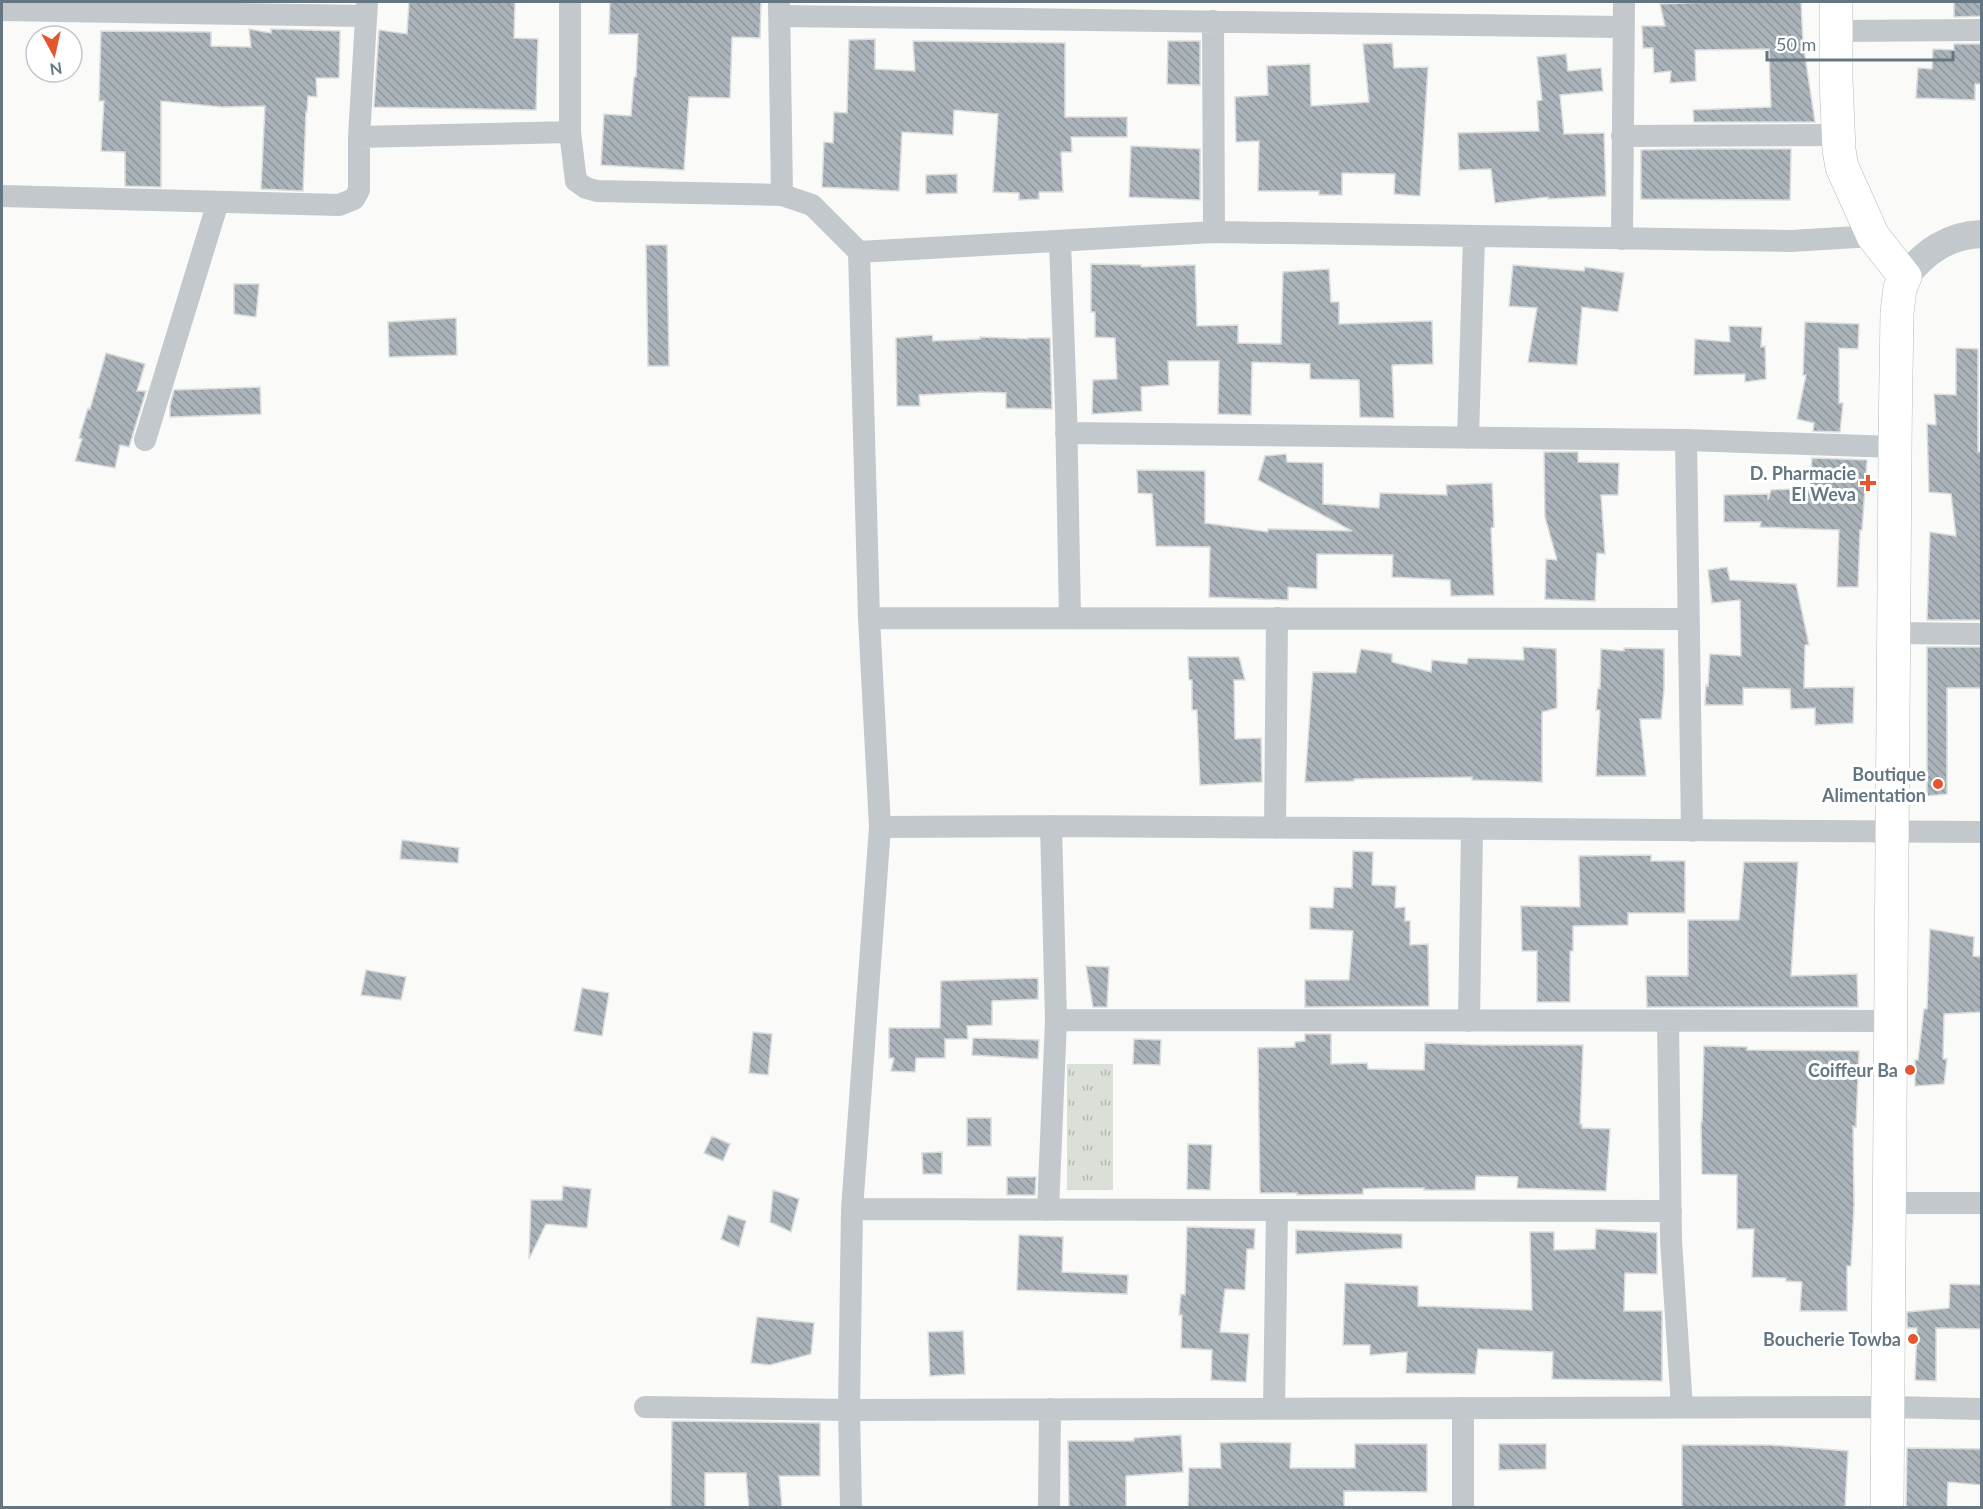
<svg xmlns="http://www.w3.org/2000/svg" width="1983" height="1509" font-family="Lato,sans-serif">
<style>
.park{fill:url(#park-tufts)}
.building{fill:url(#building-back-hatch);stroke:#dcdcda;stroke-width:1.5}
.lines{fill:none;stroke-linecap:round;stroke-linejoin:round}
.secondary-casing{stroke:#b3babf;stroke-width:34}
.minor{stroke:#c3c8cc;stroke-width:22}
.tertiary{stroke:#c3c8cc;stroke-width:28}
.secondary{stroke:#fff;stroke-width:33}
.poi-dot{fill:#e4572e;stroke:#fff;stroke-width:2}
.labels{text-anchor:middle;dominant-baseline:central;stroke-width:6;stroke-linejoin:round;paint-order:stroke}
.poi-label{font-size:18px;font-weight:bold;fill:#657683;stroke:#fff;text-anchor:end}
</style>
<defs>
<pattern id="park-tufts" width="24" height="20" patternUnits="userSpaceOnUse" patternTransform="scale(1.5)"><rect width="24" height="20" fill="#dadfd7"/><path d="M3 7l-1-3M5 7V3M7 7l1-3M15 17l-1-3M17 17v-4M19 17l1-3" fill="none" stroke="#b4b9b4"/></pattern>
<pattern id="building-back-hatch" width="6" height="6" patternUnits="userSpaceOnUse" patternTransform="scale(1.5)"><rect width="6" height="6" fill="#aab3b9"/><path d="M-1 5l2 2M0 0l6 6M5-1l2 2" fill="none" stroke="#8e969c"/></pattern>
</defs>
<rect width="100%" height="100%" fill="#fafaf8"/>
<path class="park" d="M1067,1064H1113V1190H1067Z"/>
<path class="building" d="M409,2H515L514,38L538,39L536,110L374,107L379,30L407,34Z
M610,2H761L760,38L732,37L730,98L689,97L684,170L601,165L604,114L631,116L634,77H636L638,34H609Z
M1709,2H1801L1803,43L1815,122H1694L1693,110L1771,107L1769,49L1695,50L1696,81L1670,83L1671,71L1654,73L1653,48H1643L1642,26H1665L1660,4Z
M1954,2H1982V16L1954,17Z
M249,29L271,33V29L340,31L339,78H316L317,97L308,96L307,112H306L303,191L261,189L265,106L222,107L161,101V187L125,186V152L101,151L104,101H99L101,31L211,32V46L251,47Z
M875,39V69L915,71L913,41L1065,43V117H1127V137H1071L1072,152H1061L1063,192H1039V199L1019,200V193L993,192L998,114L954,110L953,135L902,132L899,191L822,187L824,142L833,143L834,112L847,113L849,40Z
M1168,41H1200V85L1167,84Z
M1392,43L1394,68L1428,67L1420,196L1394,194L1395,174L1342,173V195H1319V191H1258L1259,141L1236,142L1235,97L1268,95L1267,66L1310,64L1311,106L1369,102L1363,44Z
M1954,44H1982V84H1975V100L1916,98L1918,68L1932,69L1933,49L1954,50Z
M1566,54L1568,71L1601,68L1603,91L1560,95L1564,134L1604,133L1606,196L1548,199V197L1495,203L1491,169L1459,170L1458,133L1539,131L1537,101L1542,100L1537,57Z
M1131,146L1200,149V200L1129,197Z
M1697,149H1791L1790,200L1641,199V150Z
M957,174V193L926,194V175Z
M646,245H667L669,366H648Z
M1091,264L1141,265V267L1195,265L1197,326L1238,325V343L1281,344L1283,272L1329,269L1331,302H1339V324L1432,321L1433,364L1392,365L1394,418L1360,417L1359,380L1310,379V364L1252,362L1251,415L1218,414L1219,361H1168L1169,385L1141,387L1142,411L1092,414L1093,380L1117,379L1115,338L1095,337V312H1091Z
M1513,265L1584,271L1585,267L1624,273L1618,312L1582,307L1577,365L1528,362L1537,308L1509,306Z
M234,284H259L256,317L234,314Z
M456,318L457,355L389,357L388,322Z
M1805,322L1859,324L1858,349L1839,348V403H1843L1840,432L1813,431L1814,423L1797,419L1806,375H1803Z
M1729,326L1762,327L1761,347L1765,346L1766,379L1745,382V374L1694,375L1695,339L1730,342Z
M932,335L933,341L980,339V337L1028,339V338H1050L1052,409L1006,408V393L982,392L919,395L920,406H897L896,338Z
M1956,348L1978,349V452H1982V620H1927L1930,532L1956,536L1951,494L1929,492L1927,424L1936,425L1934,394L1956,395Z
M106,353L145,364L137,391H146L129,447L120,445L115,468L75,461L82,439L79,438L88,408L90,409Z
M260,387L261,414L170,417V406L174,390Z
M1544,452H1578V462L1619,463L1618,495H1601L1605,554L1597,553L1595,601L1545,599L1546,559L1557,560L1545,517Z
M1286,454L1287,462L1323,463V504L1379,508L1380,493L1447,495L1446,485L1492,483L1494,527L1491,528L1494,595L1451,596L1450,580L1392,577L1393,555L1317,554V589L1288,587V600L1209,597L1210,547L1156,546L1152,494L1138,493L1137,470L1205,471V523L1268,532V529L1352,531L1258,480L1265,456Z
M1812,458L1867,460L1862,530H1860L1858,587H1837L1839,530L1760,527L1761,522H1724V495L1768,494V500L1771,490L1810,488Z
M1727,567L1730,580L1796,584L1809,645H1805L1804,688L1854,687L1853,723L1815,725V708L1791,709L1790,689L1743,688V705H1705L1706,685L1708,686L1710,654L1741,656L1740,600L1712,603L1708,570Z
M1523,647L1556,649L1557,708L1542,712V782L1472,780V777L1354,779V781L1305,782L1313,672L1356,673L1361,649L1392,654V662L1431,672L1432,660L1467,664L1468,658L1524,660Z
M1927,647H1982V688H1947V794L1927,796Z
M1624,648L1664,649V689L1661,719H1640L1646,776H1596L1600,710H1596L1598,688L1600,689L1601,649L1624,651Z
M1188,657H1239L1245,680H1234L1235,739L1261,738L1262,782L1200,785L1197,710H1192V680H1189Z
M402,840L459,848L458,863L400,859Z
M1353,851L1373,852L1372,885L1396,886L1395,908L1405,907V921H1410V945L1428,944L1429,1006L1305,1007V980H1349L1353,931L1310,929V907L1333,908L1334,887L1352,888Z
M1651,855V861H1685V913H1628V925L1573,926V951H1570V1002H1537V951H1522L1521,906L1580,907L1579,856Z
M1744,862H1798L1791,976L1857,974L1858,1007H1647L1646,976H1688V920H1739Z
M1930,929L1974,937L1973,956L1982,957V1012L1944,1014L1943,1059H1947L1944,1084L1915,1086V1060H1918L1924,1009H1927Z
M1086,966L1109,967L1107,1007H1093Z
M366,970L406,977L401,1000L361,995Z
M1038,978V999L992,1001V1025L967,1026L968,1039H945V1058H916L915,1072L891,1071L894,1058H889V1028H940L941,981Z
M582,988L609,993L602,1036L574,1031Z
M753,1032L772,1034L768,1075L749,1073Z
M1305,1034H1331V1064L1367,1063L1368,1069L1424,1070L1425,1043L1479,1045H1583L1580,1124H1582V1128L1610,1129L1606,1191L1517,1188L1518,1177L1476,1176L1475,1190H1424V1188H1383L1363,1189V1194L1297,1195V1193H1260L1258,1048L1295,1047V1042L1305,1041Z
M973,1038L1039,1040L1038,1059L972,1055Z
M1134,1039L1161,1040L1160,1065L1133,1064Z
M1704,1046L1747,1047V1050L1859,1051L1856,1127L1853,1126L1854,1205L1851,1266H1847V1311H1800L1802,1282L1786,1281V1278L1752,1277L1754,1229H1737V1175L1702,1174L1701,1122H1702Z
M967,1118H991V1146H967Z
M712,1136L730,1144L723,1161L704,1153Z
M1188,1144L1212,1145L1210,1190L1187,1189Z
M942,1152V1174H923L922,1153Z
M1007,1177H1036L1035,1195H1007Z
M563,1186L591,1189L587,1228L546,1224L529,1259L531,1200H562Z
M773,1190L799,1199L791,1232L770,1222Z
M728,1215L746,1221L739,1247L721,1239Z
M1187,1227L1255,1229L1254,1249H1247L1245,1290L1225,1289L1220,1332L1249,1334L1246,1382L1211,1380L1212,1350L1181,1348L1182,1315H1179L1181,1294L1185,1295Z
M1596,1229L1657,1233V1274L1625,1273L1624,1311H1662V1381L1552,1379L1553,1352L1478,1349L1475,1374L1406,1373L1407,1352L1370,1355V1345H1343L1345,1283L1418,1286V1306L1532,1310L1530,1232H1554V1250L1595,1249Z
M1296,1230L1402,1234V1248L1296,1254Z
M1019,1235L1063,1237L1062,1272L1128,1275L1127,1294L1017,1290Z
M1950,1284L1982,1285V1329L1936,1328V1381L1915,1380L1917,1328H1907V1312L1949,1308Z
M757,1317L814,1323L811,1354L770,1365L751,1363Z
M963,1331L965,1374L930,1376L928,1332Z
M672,1421L820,1423V1476H779L782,1508H749L746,1473H705V1508H671Z
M1181,1435L1183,1472L1126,1476V1508H1069L1068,1441H1134V1438Z
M1245,1442L1291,1443L1290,1468H1355V1444H1427V1492L1344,1491V1508H1188L1189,1468H1221L1220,1443Z
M1499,1444H1546V1469L1499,1470Z
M1682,1445H1770L1848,1451L1845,1508H1682Z
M1907,1448L1982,1449V1485L1948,1482L1947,1508H1906Z"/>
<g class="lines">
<defs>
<path id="secondary" d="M1836,2V80L1839,150L1842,167L1873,236L1905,277L1900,288L1897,313C1890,711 1890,1109 1887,1508"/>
</defs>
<use href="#secondary" class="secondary-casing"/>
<path class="minor" d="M570,2V132L576,181L586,188L597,191L782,195L812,205L859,252L869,618L880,827L852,1209L849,1410L851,1508
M779,2L782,195
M2,10L366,16
M779,16L1623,27
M1213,21L1214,232
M1836,31L1982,30
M1622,136L1839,135
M359,137L570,132
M2,196L339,205L354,199L359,190V137L367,2
M1622,239L1624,2
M1060,241L1066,408L1070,617
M859,252L1214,232L1791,241L1873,236
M1066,433L1686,440L1894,447
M1468,438L1474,237
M145,440L218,202
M1686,440L1692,831
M869,618L1688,619
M1892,633L1982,634
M880,827L1051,826L1982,832
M1275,828L1277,618
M1056,1020L1891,1021
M1469,1021L1472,829
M1668,1021L1671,1241L1682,1407
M1889,1203H1982
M852,1209L1671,1211
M1048,1210L1056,1020L1051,826
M645,1407L849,1410L1888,1407L1982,1409
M1274,1408L1277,1210
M1049,1508L1050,1409
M1463,1508V1408"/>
<path class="tertiary" d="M1905,277C1925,252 1948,235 1982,234"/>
<use href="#secondary" class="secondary"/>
</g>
<g class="poi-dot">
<path d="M1865 474h6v6h6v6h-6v6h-6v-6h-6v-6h6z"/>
<circle cx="1938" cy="784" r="6"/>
<circle cx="1910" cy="1070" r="6"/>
<circle cx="1913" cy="1339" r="6"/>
</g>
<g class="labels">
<g class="poi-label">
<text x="1856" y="473">D. Pharmacie<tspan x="1856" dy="21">El Weva</tspan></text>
<text x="1926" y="774">Boutique<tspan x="1926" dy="21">Alimentation</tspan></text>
<text x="1898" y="1070">Coiffeur Ba</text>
<text x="1901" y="1339">Boucherie Towba</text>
</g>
</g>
<rect width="1983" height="1509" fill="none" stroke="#657683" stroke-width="6"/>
<g transform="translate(54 54) rotate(172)"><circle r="28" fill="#ffffff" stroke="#c1c8cd" stroke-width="1.5"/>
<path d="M0-4.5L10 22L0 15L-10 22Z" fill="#e4572e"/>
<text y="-9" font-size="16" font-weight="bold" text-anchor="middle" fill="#657683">N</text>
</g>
<path d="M1767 51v9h186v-9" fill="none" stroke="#657683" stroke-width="3"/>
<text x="1776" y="51" font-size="18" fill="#657683" stroke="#ffffff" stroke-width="4.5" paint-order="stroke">50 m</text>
</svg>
